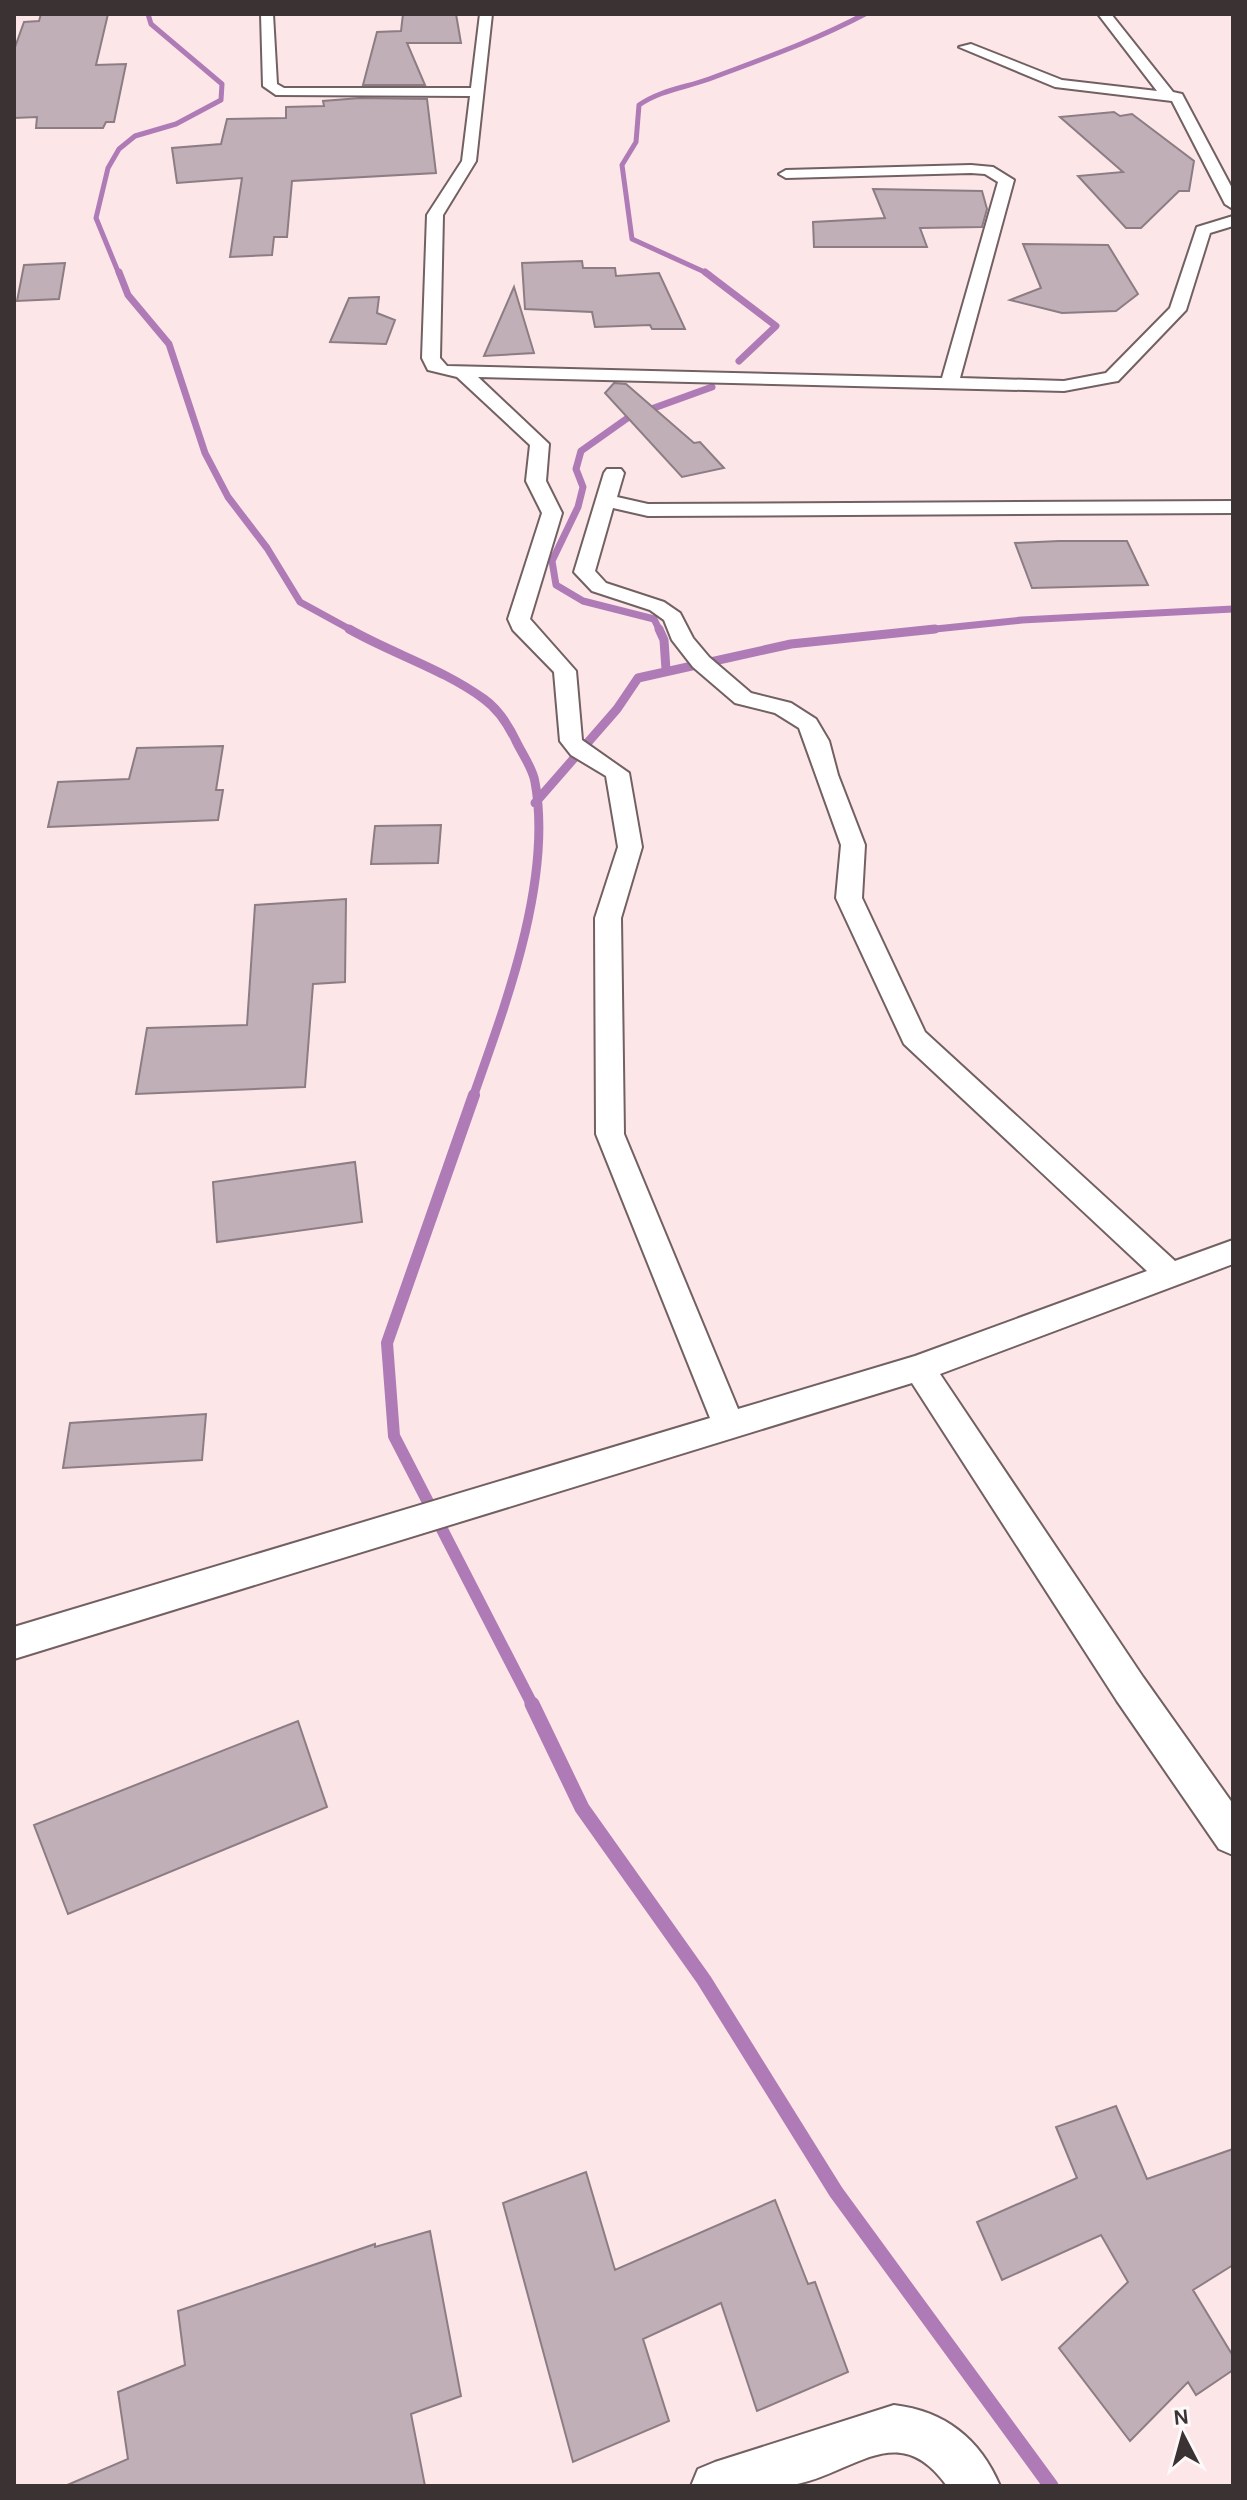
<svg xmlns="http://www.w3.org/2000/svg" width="1247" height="2500" font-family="Karla,sans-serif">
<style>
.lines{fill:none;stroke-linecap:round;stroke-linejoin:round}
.stream-far4{stroke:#ae7bb6;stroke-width:5}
.stream-far3{stroke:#ae7bb6;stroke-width:7}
.stream-far2{stroke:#ae7bb6;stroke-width:9}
.stream-far1{stroke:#ae7bb6;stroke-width:12}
.stream{stroke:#ae7bb6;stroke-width:15}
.building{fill:#c1afb8;stroke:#8c7c84;stroke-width:2}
.minor-casing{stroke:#726062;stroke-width:4}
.minor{fill:#fff;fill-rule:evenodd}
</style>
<rect width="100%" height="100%" fill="#fce6e8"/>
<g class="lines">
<path class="stream-far4" d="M119,274L96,218L108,168L119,149L135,136L176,124L221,100L222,84L151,24L148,14
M709,274L632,239L622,165L636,142L639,105C661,90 684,88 709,79C762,59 814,41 865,14"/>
<path class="stream-far3" d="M119,272L128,295L169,344L205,453L228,497L267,548L300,602L353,631
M705,272L776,326L739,361
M660,631L654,619L583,601L556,585L552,561L578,507L583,487L576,469L581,451L629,417L712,387
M916,631L1022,620L1233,609"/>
<path class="stream-far2" d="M349,629C393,654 443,669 484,699C498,709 510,728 517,743C523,755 533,769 535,782C553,880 505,1006 473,1097
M659,629L664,640L666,670
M535,803L617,709L638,678L791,644L935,629"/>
<path class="stream-far1" d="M474,1095L387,1343L394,1436L533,1706"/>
<path class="stream" d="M532,1704L582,1808L704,1980L836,2192L1051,2486"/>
</g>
<path class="building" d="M41,14H108L96,65L126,64L114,122H106L103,128H36L37,117L14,118V50L24,22L39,21Z
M403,14H456L461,43H407L425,85H363L377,32L401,31Z
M360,98L427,99L436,173L292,181L287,237H274L272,255L230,257L242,178L177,183L172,148L221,144L227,119L286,118V107L324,106L323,101Z
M1114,112L1120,116L1132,114L1194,161L1189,191H1179L1141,228H1126L1078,176L1123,172L1060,117Z
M873,189L982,191L987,209L982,227L920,228L927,247H814L813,222L885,218Z
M1023,244L1108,245L1138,294L1116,311L1062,313L1010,300L1041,288Z
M582,261L583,268H615L616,276L659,273L685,329H652L650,325L595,327L592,312L525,309L522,263Z
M65,263L59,299L17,301L24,265Z
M514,287L534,353L484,356Z
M379,297L377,313L395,320L386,344L330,342L349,298Z
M614,383L626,384L694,443L700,442L724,468L682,477L605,393Z
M1059,541H1127L1148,585L1032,588L1015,543Z
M223,746L216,790H223L218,820L48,827L58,782L129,779L137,748Z
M441,825L438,863L371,864L375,826Z
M346,899L345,982L313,984L305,1087L136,1094L147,1028L247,1025L255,905Z
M355,1162L362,1222L217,1242L213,1182Z
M206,1414L202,1460L63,1468L70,1423Z
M298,1721L327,1807L68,1914L34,1825Z
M1116,2106L1147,2179L1233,2149V2265L1193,2290L1233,2356V2370L1196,2395L1188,2382L1130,2441L1059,2348L1128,2282L1101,2235L1002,2280L977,2222L1077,2178L1056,2127Z
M586,2172L615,2270L775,2200L808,2284L815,2282L848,2372L757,2411L721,2303L643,2339L669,2421L573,2462L503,2203Z
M430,2231L461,2396L411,2414L425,2486H65L128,2459L118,2392L185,2365L178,2311L375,2244V2247Z"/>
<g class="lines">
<defs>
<path id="minor" d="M261,14H273L277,84L284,88H471L480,14H492L476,161L443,215L440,358L447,366L942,378L998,182L985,174L971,173L786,178L779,174L786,170L971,165L993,167L1014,180L960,378L1064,381L1106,373L1170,308L1197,227L1233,216V226L1210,233L1186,310L1118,381L1112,382L1064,391L478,377L549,444L546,481L562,513L530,619L576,671L582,740L629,773L642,847L621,918L624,1134L738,1409L915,1356L1147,1271L904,1044L836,898L841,845L799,728L775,713L735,703L693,667L672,640L664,620L650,610L592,591L574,572L604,473L607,469H621L624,473L617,497L648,504L1233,501V513L648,516L613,508L595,571L606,583L664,602L680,613L693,638L709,657L751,693L791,703L816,719L829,741L838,775L865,845L862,898L925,1032L1175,1261L1233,1240V1264L940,1374L1143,1677L1233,1804V1855L1219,1849L1117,1701L912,1383L14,1659V1627L710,1418L596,1134L595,918L618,847L606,776L571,755L560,741L554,672L513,630L508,619L542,513L526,481L530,445L457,377L428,370L422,358L427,215L462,161L470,96L276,95L263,86Z
M1098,14H1111L1173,92L1182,94L1233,190V209L1225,204L1172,101L1055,87L959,47L971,44L1062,80L1157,91Z
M894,2405C945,2411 980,2439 1000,2486H947C896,2414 850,2479 785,2486C755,2489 722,2486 691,2486L698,2469L715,2462Z"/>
</defs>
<use href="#minor" class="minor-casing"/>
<use href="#minor" class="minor"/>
</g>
<rect width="1247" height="2500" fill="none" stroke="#3a3233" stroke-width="32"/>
<g transform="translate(1183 2436) rotate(354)" stroke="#fdf8f9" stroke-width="6" paint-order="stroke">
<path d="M0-6L14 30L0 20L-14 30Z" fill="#3a3233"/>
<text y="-12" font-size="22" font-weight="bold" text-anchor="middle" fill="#3a3233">N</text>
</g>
</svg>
